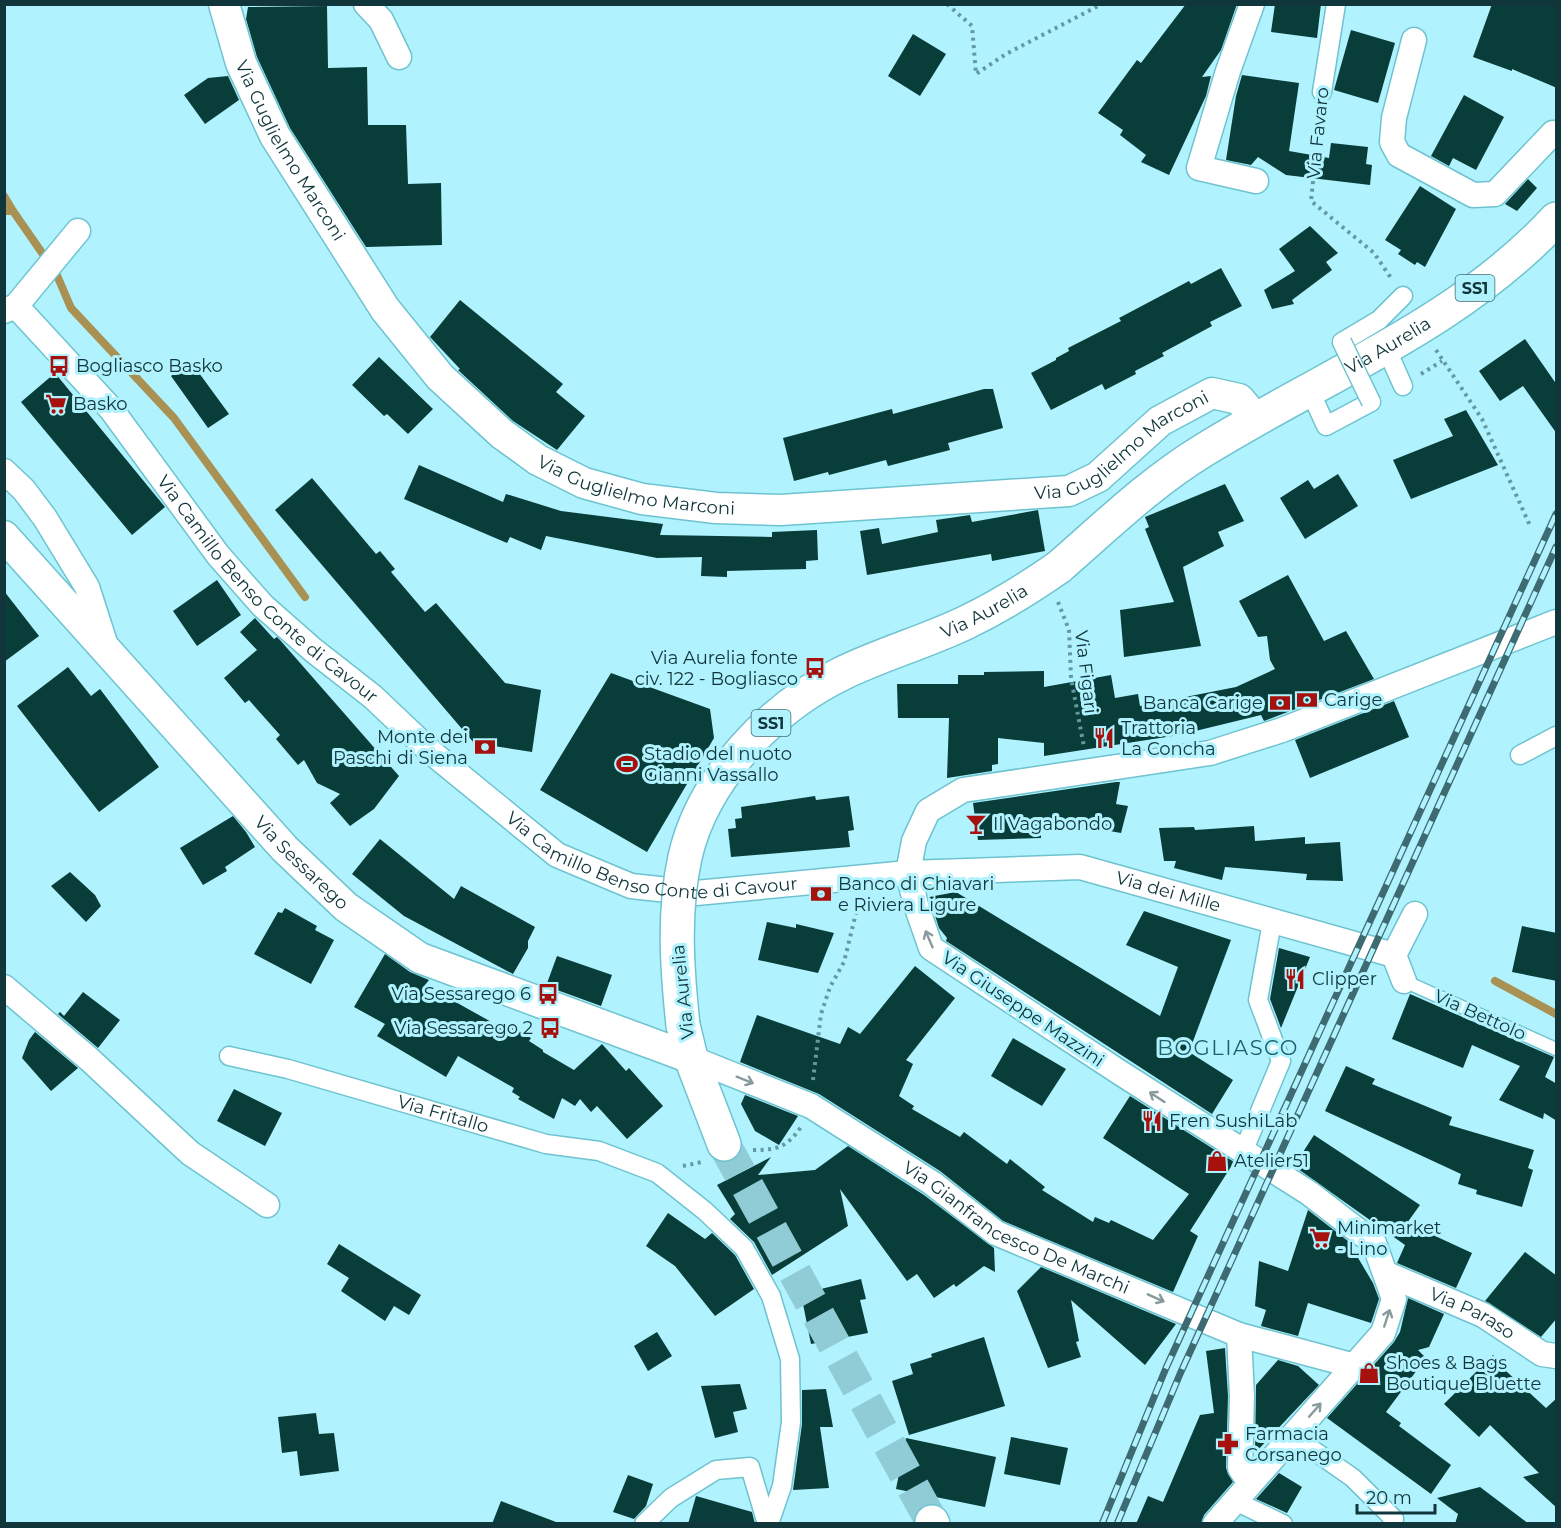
<svg xmlns="http://www.w3.org/2000/svg" width="1561" height="1528" font-family="Montserrat,sans-serif">
<style>
.lines{fill:none;stroke-linecap:round;stroke-linejoin:round}
.stream{stroke:#a99153;stroke-width:8}
.building{fill:#093d39}
.primary-tunnel{stroke:#90ccd6;stroke-width:33;stroke-dasharray:33 16;stroke-linecap:butt}
.service-casing{stroke:#6ec3d0;stroke-width:15}
.pedestrian-casing{stroke:#6ec3d0;stroke-width:21}
.minor-casing{stroke:#6ec3d0;stroke-width:27}
.tertiary-casing{stroke:#6ec3d0;stroke-width:33}
.primary-casing{stroke:#6ec3d0;stroke-width:36}
.path{stroke:#6499a1;stroke-width:4;stroke-dasharray:3 4.5;stroke-linecap:butt}
.service{stroke:#fff;stroke-width:12}
.pedestrian{stroke:#fff;stroke-width:18}
.minor{stroke:#fff;stroke-width:24}
.tertiary{stroke:#fff;stroke-width:30}
.primary{stroke:#fff;stroke-width:33}
.rail-casing{stroke:#3e6b72;stroke-width:7}
.rail{stroke:#b0f2fd;stroke-width:4.5;stroke-dasharray:14;stroke-linecap:butt}
.pedestrian-bridge-casing{stroke:#6ec3d0;stroke-width:21;stroke-linecap:butt}
.primary-bridge-casing{stroke:#6ec3d0;stroke-width:36;stroke-linecap:butt}
.pedestrian-bridge{stroke:#fff;stroke-width:18}
.primary-bridge{stroke:#fff;stroke-width:33}
.oneway{stroke:#889a9c}
.labels{text-anchor:middle;dominant-baseline:central;stroke-width:6;stroke-linejoin:round;paint-order:stroke}
.shield{fill:#b0f2fd;stroke:#406e74;stroke-width:1.5}
.shield-label{font-size:16px;font-weight:bold;fill:#10353a}
.street-label{font-size:18px;fill:#10353a;stroke:#b0f2fd}
.poi-label{font-size:18px;fill:#10353a;stroke:#b0f2fd;text-anchor:start}
.quarter-label{font-size:21px;letter-spacing:1.5px;fill:#1d616a;stroke:#b0f2fd}
</style>
<rect width="100%" height="100%" fill="#b0f2fd"/>
<g class="lines">
<path class="stream" d="M4,196L13,211
M4,211H13L56,273L71,308L174,418L305,597
M1495,981L1556,1014"/>
</g>
<path class="building" d="M1186,4H1237L1221,50L1202,77L1211,76L1206,96L1169,175L1141,162L1146,155L1120,135L1123,130L1098,113L1137,60L1141,63Z
M1275,4H1321L1317,38L1271,32Z
M1492,4H1557V88L1512,69V71L1473,57Z
M327,6L328,68L367,67L368,125H406L408,184L441,183L442,245L366,247L290,128L257,57L246,19L248,7Z
M1351,30L1395,43L1378,103L1334,90Z
M913,34L946,54L920,96L888,76Z
M1242,75L1299,83L1289,151L1329,158L1331,143L1368,147L1366,164L1372,165L1370,185L1286,175L1258,157L1251,165L1226,160L1236,96Z
M228,76L239,100L205,124L184,95L208,78Z
M1464,95L1504,117L1476,170L1453,158L1449,166L1431,156Z
M1528,179L1537,188L1517,211L1505,204Z
M1420,186L1456,209L1425,267L1417,262L1415,265L1398,254L1401,250L1385,240Z
M1310,226L1338,253L1326,262L1332,270L1292,300L1294,304L1272,309L1264,290L1295,271L1279,249Z
M1221,268L1242,306L1210,322L1212,326L1162,353L1164,356L1135,371L1136,374L1105,390L1102,384L1051,410L1031,373L1056,360V358L1069,351L1068,348L1121,321L1119,318L1189,281L1191,284Z
M460,300L563,384L556,392L585,416L557,450L513,421L458,370L460,369L430,337Z
M1525,339L1557,385V434L1523,386L1500,401L1479,371Z
M379,357L433,409L408,434L387,414L384,416L352,385Z
M191,362L229,414L208,428L171,376Z
M55,373L165,507L132,535L21,402Z
M984,389H993L1003,428L948,443L950,450L888,466L886,460L829,475L828,472L794,481L783,438L892,409L893,414Z
M1466,410L1498,465L1411,499L1393,460L1453,436L1444,419Z
M419,465L503,502L506,494L561,511L663,524L660,535L772,537V532L817,530L818,560L806,561V569L727,571V577L701,576L702,557L657,558L546,536L541,550L510,537L507,543L404,499Z
M1338,474L1358,506L1305,539L1280,498L1308,480L1314,489Z
M312,478L376,554L380,551L395,569L391,572L425,612L436,603L505,683L541,690L532,752L474,743L275,510Z
M1225,484L1244,521L1218,532L1224,546L1183,567L1201,646L1124,657L1120,610L1174,602L1145,529L1149,527L1145,517Z
M1038,510L1045,551L992,561L991,554L867,575L860,531L879,528L882,544L938,532L936,520L970,515L972,522Z
M1288,575L1324,641L1346,631L1374,679L1264,721L1261,715L1179,735L1044,756V743L998,738V764L992,765V771L947,778L949,718H898L897,684H958V675H984V672L1044,671V687L1111,675L1115,698L1138,694L1140,706L1236,687L1275,669L1270,660L1267,636L1258,637L1239,601Z
M217,580L241,615L197,646L173,611Z
M4,591L39,636L4,662Z
M255,618L274,639L277,637L280,640L399,776L374,809L350,826L330,803L340,794L317,783L304,760L298,765L276,739L280,735L249,700L245,703L224,678L257,650L240,632Z
M68,667L91,696L100,689L159,767L99,812L17,706Z
M611,673L710,709L714,738L647,852L540,790Z
M1394,701L1409,737L1310,778L1295,740Z
M1116,782H1120L1116,804L1128,806L1121,833L1059,822V831L1041,832V838L978,840L973,803Z
M815,796L816,800L849,796L854,830L848,831L850,847L731,857L728,829L736,828L735,819L742,818L741,807Z
M233,816L246,832L255,847L225,867L227,871L203,885L180,848Z
M1254,826L1255,841L1305,837V844L1340,842L1343,881L1306,880L1307,874L1225,867L1222,880L1174,868L1176,861H1164L1159,828L1194,827L1195,830Z
M380,839L454,899L461,886L535,927L528,941V948L513,974L404,916L352,874Z
M70,872L95,895L101,906L86,922L51,886Z
M956,892L1160,1016L1178,967L1126,945L1144,911L1231,940L1189,1052L1233,1080L1212,1114L946,941L947,938L939,928L929,897Z
M285,908L317,926L315,930L334,940L311,984L254,954L278,912L282,913Z
M767,922L796,928V924L834,933L818,973L758,960Z
M1522,926L1557,933V981L1512,972Z
M1279,948L1310,957L1281,1028L1270,999Z
M385,954L410,972L429,980L425,985L504,1029L507,1030L510,1026L531,1038L529,1041L543,1050V1052L574,1070L602,1044L626,1071L629,1068L663,1106L627,1139L597,1106L591,1112L580,1099L575,1106L562,1098L554,1119L518,1099L520,1097L512,1092L514,1088L458,1056L446,1077L377,1036L385,1024L354,1007Z
M557,956L612,975L601,1006L546,986Z
M915,966L955,998L906,1060L913,1064L899,1096L914,1106L912,1109L960,1137L964,1132L1007,1164L1010,1159L1045,1187L1042,1190L1093,1222L1095,1217L1109,1223L1111,1220L1153,1240L1189,1194L1103,1138L1130,1096L1234,1162L1190,1231L1198,1236L1173,1292L1003,1221L940,1171L819,1094L740,1062L757,1015L840,1044L848,1027L860,1034Z
M83,992L120,1020L98,1048L58,1014L60,1012L64,1016Z
M1410,994L1554,1057L1545,1077L1557,1084V1121L1544,1113L1543,1119L1499,1100L1520,1066L1472,1045L1463,1068L1392,1039Z
M35,1032L78,1068L51,1091L22,1058L29,1040Z
M1013,1038L1066,1069L1042,1106L991,1076Z
M1346,1066L1375,1079L1372,1084L1452,1117L1449,1125L1534,1150L1528,1168L1533,1170L1522,1207L1476,1194L1477,1190L1458,1184L1461,1174L1325,1111Z
M234,1089L282,1113L265,1146L217,1121Z
M745,1095L798,1116L779,1145L755,1131L741,1104Z
M1314,1135L1420,1205L1407,1223L1472,1253L1456,1288L1397,1263L1405,1245L1294,1166Z
M848,1146L924,1195L994,1248L995,1272L984,1266L956,1287L954,1284L934,1298L917,1274L907,1281L840,1189L848,1226L772,1275L754,1242L730,1219L735,1214L717,1185L771,1157L758,1175L815,1170Z
M1308,1210L1348,1241L1373,1283L1379,1299L1371,1323L1308,1303L1298,1336L1261,1326L1266,1310L1255,1306L1259,1261L1288,1271Z
M668,1213L705,1239L712,1233L735,1255L754,1289L715,1316L675,1266L646,1246Z
M339,1244L421,1295L409,1315L394,1306L385,1321L341,1291L349,1278L327,1264Z
M1525,1252L1557,1276V1318L1541,1337L1485,1301Z
M1041,1267L1176,1324L1145,1365L1071,1300L1079,1341L1076,1342L1081,1357L1048,1368L1017,1291Z
M861,1279L866,1299L860,1300L868,1333L811,1344L801,1294Z
M1408,1298L1444,1314L1429,1347L1418,1350L1424,1356L1420,1366L1386,1412L1401,1423L1399,1426L1451,1465L1431,1494L1327,1418L1394,1342L1400,1332Z
M657,1332L672,1356L648,1371L634,1346Z
M984,1337L1005,1406L909,1435L892,1381L913,1374L910,1364L932,1357L931,1354Z
M1225,1348L1228,1396L1226,1468L1233,1482L1204,1515L1201,1524H1136L1148,1496L1163,1502L1200,1415L1214,1413L1206,1351Z
M1493,1355L1508,1369L1506,1371L1546,1408L1557,1398V1508L1523,1477L1539,1473L1490,1425L1479,1437L1444,1404Z
M1278,1360L1298,1366L1319,1385L1255,1453L1256,1385Z
M740,1384L747,1409L733,1412L738,1432L715,1438L701,1386Z
M826,1389L833,1427H820L829,1488L793,1490L802,1424V1390Z
M316,1413L319,1434L334,1433L339,1471L300,1476L297,1451L282,1453L278,1417Z
M1011,1437L1068,1448L1060,1485L1004,1474Z
M906,1438L996,1457L985,1507L896,1489Z
M1279,1473L1302,1487L1287,1513L1256,1499Z
M628,1475L653,1484L646,1506L634,1519L613,1512Z
M1480,1487L1529,1524H1455L1458,1514L1437,1498Z
M696,1496L752,1512L755,1524H688Z
M501,1501L556,1522V1524H492Z"/>
<g class="lines">
<path class="primary-tunnel" d="M724,1144L932,1522"/>
<defs>
<path id="service" d="M1404,981L1556,1049"/>
<g id="pedestrian">
<path d="M1322,92L1336,4"/>
<path d="M1342,342L1379,320L1403,296"/>
<path d="M1387,350L1403,386"/>
<path d="M1310,391L1326,426L1371,402"/>
<path d="M1520,755L1556,736"/>
<path id="s1" d="M229,1056L288,1069L546,1144L599,1151L657,1173L705,1211L744,1248L771,1296L790,1359L791,1422L782,1486L769,1524"/>
<path d="M1243,1152L1281,1061L1258,1000L1272,922"/>
<path d="M1293,1436L1353,1478L1394,1519L1392,1524"/>
<path d="M1235,1501L1283,1524"/>
<path d="M644,1524L671,1498L716,1470L750,1467L767,1524"/>
</g>
<g id="minor">
<path d="M366,4L381,20L399,57"/>
<path d="M1252,4L1228,71L1199,168L1256,181"/>
<path d="M1414,40L1394,118L1392,142L1399,155L1473,195L1495,194L1553,133H1556"/>
<path d="M16,306L78,231"/>
<path id="s2" d="M4,311L16,306L111,409L218,555L263,606L313,650L373,697L431,752L557,855L631,886L696,893L908,873L1080,867L1394,955"/>
<path d="M4,471L24,490L45,518L87,587L106,646"/>
<path d="M1394,955L1415,914"/>
<path d="M1394,955L1404,981"/>
<path d="M4,987L89,1059L190,1153L267,1205"/>
<path id="s3" d="M691,1058L811,1106L932,1183L996,1233L1239,1335L1355,1366"/>
<path id="s4" d="M1387,1274L1483,1315L1542,1354L1556,1356"/>
<path d="M1239,1335L1242,1396L1240,1468L1250,1483"/>
<path d="M1215,1524L1383,1333L1394,1299L1374,1243L1309,1193L1119,1072L931,948L916,905L908,873L914,841L928,811L963,790L1210,753L1282,730L1556,622"/>
</g>
<g id="tertiary">
<path id="s5" d="M224,4L241,63L275,136L385,309L440,377L502,434L538,460L584,483L642,499L716,508L781,510L1069,491L1098,477L1160,421L1212,393L1239,399L1257,420"/>
<path id="s6" d="M4,536L285,849L346,907L420,958L691,1058"/>
</g>
<g id="primary">
<path id="s7" d="M1059,567C1106,526 1150,483 1204,450C1323,376 1459,324 1556,219"/>
<path d="M683,1025L691,1058L724,1144"/>
<path d="M932,1522L933,1524"/>
</g>
</defs>
<use href="#service" class="service-casing"/>
<use href="#pedestrian" class="pedestrian-casing"/>
<use href="#minor" class="minor-casing"/>
<use href="#tertiary" class="tertiary-casing"/>
<use href="#primary" class="primary-casing"/>
<path class="path" d="M947,4L972,26L976,74L1006,54L1102,4
M1320,114L1311,201L1374,253L1391,278
M1436,350L1482,419L1531,528
M1421,374L1442,361
M1058,602L1069,630L1071,678L1084,747
M813,1080L821,1014L830,987L844,962L857,909L863,901
M753,1150C778,1150 787,1147 801,1127
M683,1166L702,1162"/>
<use href="#service" class="service"/>
<use href="#pedestrian" class="pedestrian"/>
<use href="#minor" class="minor"/>
<use href="#tertiary" class="tertiary"/>
<use href="#primary" class="primary"/>
<defs>
<path id="rail" d="M1102,1524L1166,1368L1556,514
M1117,1524L1180,1374L1556,547"/>
</defs>
<use href="#rail" class="rail-casing"/>
<use href="#rail" class="rail"/>
<defs>
<path id="pedestrian-bridge" d="M1342,342L1371,402"/>
<g id="primary-bridge">
<path id="s8" d="M683,1025C677,969 673,912 685,857C703,778 772,707 843,673C882,654 925,642 965,623C998,607 1029,588 1059,567"/>
</g>
</defs>
<use href="#pedestrian-bridge" class="pedestrian-bridge-casing"/>
<use href="#primary-bridge" class="primary-bridge-casing"/>
<use href="#pedestrian-bridge" class="pedestrian-bridge"/>
<use href="#primary-bridge" class="primary-bridge"/>
</g>
<defs><path id="oneway-shaft" d="M-6 0H5M1.5-3L5.5 0L1.5 3" fill="none" stroke-width="1.6" stroke-linecap="round" stroke-linejoin="round" transform="scale(1.5)"/></defs>
<g class="oneway">
<use href="#oneway-shaft" transform="translate(929 939) rotate(-113)"/>
<use href="#oneway-shaft" transform="translate(745 1080) rotate(22)"/>
<use href="#oneway-shaft" transform="translate(1157 1097) rotate(-147)"/>
<use href="#oneway-shaft" transform="translate(1156 1298) rotate(24)"/>
<use href="#oneway-shaft" transform="translate(1387 1318) rotate(-72)"/>
<use href="#oneway-shaft" transform="translate(1315 1410) rotate(-49)"/>
</g>
<defs>
<symbol id="bus-bare" viewBox="-9 -9 18 18"><path d="M-5-6H5V4H4V6H2V4H-2V6H-4V4H-5ZM-3.5-4V0h7V-4ZM-3.5 1.2v1.5H-2V1.2ZM2 1.2v1.5H3.5V1.2Z" fill="#a6110e" stroke="#b0f2fd" stroke-width="2.5" paint-order="stroke"/></symbol>
<symbol id="supermarket-bare" viewBox="-9 -9 18 18"><path d="M-6-5.5h2.5l.6 2H6L4.5 2H-2.5L-4.4-4H-6ZM-1.5 3.2a1.3 1.3 0 1 0 .1 0ZM3 3.2a1.3 1.3 0 1 0 .1 0Z" fill="#a6110e" stroke="#b0f2fd" stroke-width="2.5" paint-order="stroke"/></symbol>
<symbol id="bank-bare" viewBox="-9 -9 18 18"><path d="M-6-4H6V4H-6ZM0-2.3a2.3 2.3 0 1 0 0 4.6a2.3 2.3 0 1 0 0-4.6Z" fill="#a6110e" stroke="#b0f2fd" stroke-width="2.5" paint-order="stroke"/></symbol>
<symbol id="restaurant-bare" viewBox="-9 -9 18 18"><path d="M-5-6h1v4h1v-4h1v4h1v-4h1v5L-1.5 .5V6h-2V.5L-5-1ZM5-6V6H3V1.5H1.5Q1.5-4 5-6Z" fill="#a6110e" stroke="#b0f2fd" stroke-width="2.5" paint-order="stroke"/></symbol>
<symbol id="stadium-bare" viewBox="-9 -9 18 18"><path d="M0-5a6.5 5 0 1 0 0 10a6.5 5 0 1 0 0-10ZM-3.5-1.8h7v3.6h-7Z" fill="#a6110e" stroke="#b0f2fd" stroke-width="2.5" paint-order="stroke"/></symbol>
<symbol id="bar-bare" viewBox="-9 -9 18 18"><path d="M-6-5H6L.8 .8V4.5H3.5V6h-7V4.5H-.8V.8Z" fill="#a6110e" stroke="#b0f2fd" stroke-width="2.5" paint-order="stroke"/></symbol>
<symbol id="shop-bare" viewBox="-9 -9 18 18"><path d="M-5-2.5h2.3a2.7 3.5 0 0 1 5.4 0H5L5.5 6h-11ZM-1.5-2.5h3a1.5 2.3 0 0 0-3 0Z" fill="#a6110e" stroke="#b0f2fd" stroke-width="2.5" paint-order="stroke"/></symbol>
<symbol id="pharmacy-bare" viewBox="-9 -9 18 18"><path d="M-2-6h4v4h4v4h-4v4h-4v-4h-4v-4h4Z" fill="#a6110e" stroke="#b0f2fd" stroke-width="2.5" paint-order="stroke"/></symbol>
</defs>
<g fill-rule="evenodd">
<use href="#bus-bare" x="44" y="351" width="30" height="30"/>
<use href="#supermarket-bare" x="41" y="389" width="30" height="30"/>
<use href="#bus-bare" x="800" y="653" width="30" height="30"/>
<use href="#bank-bare" x="1292" y="685" width="30" height="30"/>
<use href="#bank-bare" x="1265" y="688" width="30" height="30"/>
<use href="#restaurant-bare" x="1089" y="723" width="30" height="30"/>
<use href="#bank-bare" x="470" y="732" width="30" height="30"/>
<use href="#stadium-bare" x="612" y="749" width="30" height="30"/>
<use href="#bar-bare" x="961" y="809" width="30" height="30"/>
<use href="#bank-bare" x="806" y="879" width="30" height="30"/>
<use href="#restaurant-bare" x="1280" y="964" width="30" height="30"/>
<use href="#bus-bare" x="533" y="979" width="30" height="30"/>
<use href="#bus-bare" x="535" y="1013" width="30" height="30"/>
<use href="#restaurant-bare" x="1137" y="1106" width="30" height="30"/>
<use href="#shop-bare" x="1202" y="1146" width="30" height="30"/>
<use href="#supermarket-bare" x="1305" y="1223" width="30" height="30"/>
<use href="#shop-bare" x="1354" y="1358" width="30" height="30"/>
<use href="#pharmacy-bare" x="1213" y="1429" width="30" height="30"/>
</g>
<g class="labels">
<g class="shield">
<rect x="1455.5" y="275" width="39" height="26" rx="4.5"/>
<rect x="751.5" y="710" width="39" height="26" rx="4.5"/>
</g>
<g class="shield-label">
<text x="1475" y="288">SS1</text>
<text x="771" y="723">SS1</text>
</g>
<g class="street-label">
<text transform="translate(1318 133) rotate(-84)">Via Favaro</text>
<text stroke="none"><textPath href="#s5" startOffset="162">Via Guglielmo Marconi</textPath></text>
<text stroke="none"><textPath href="#s7" startOffset="398">Via Aurelia</textPath></text>
<text stroke="none"><textPath href="#s5" startOffset="1170">Via Guglielmo Marconi</textPath></text>
<text stroke="none"><textPath href="#s5" startOffset="666">Via Guglielmo Marconi</textPath></text>
<text stroke="none"><textPath href="#s2" startOffset="393">Via Camillo Benso Conte di Cavour</textPath></text>
<text stroke="none"><textPath href="#s8" startOffset="573">Via Aurelia</textPath></text>
<text transform="translate(1086 672) rotate(83)">Via Figari</text>
<text stroke="none"><textPath href="#s2" startOffset="880">Via Camillo Benso Conte di Cavour</textPath></text>
<text stroke="none"><textPath href="#s6" startOffset="442">Via Sessarego</textPath></text>
<text stroke="none"><textPath href="#s2" startOffset="1410">Via dei Mille</textPath></text>
<text transform="translate(683 992) rotate(-96)">Via Aurelia</text>
<text transform="translate(1023 1009) rotate(34)">Via Giuseppe Mazzini</text>
<text transform="translate(1480 1015) rotate(24)">Via Bettolo</text>
<text stroke="none"><textPath href="#s1" startOffset="222">Via Fritallo</textPath></text>
<text stroke="none"><textPath href="#s3" startOffset="369">Via Gianfrancesco De Marchi</textPath></text>
<text stroke="none"><textPath href="#s4" startOffset="94">Via Paraso</textPath></text>
</g>
<g class="poi-label">
<text x="76" y="366">Bogliasco Basko</text>
<text x="73" y="404">Basko</text>
<text x="798" y="658" text-anchor="end">Via Aurelia fonte<tspan x="798" dy="21">civ. 122 - Bogliasco</tspan></text>
<text x="1324" y="700">Carige</text>
<text x="1263" y="703" text-anchor="end">Banca Carige</text>
<text x="1121" y="728">Trattoria<tspan x="1121" dy="21">La Concha</tspan></text>
<text x="468" y="737" text-anchor="end">Monte dei<tspan x="468" dy="21">Paschi di Siena</tspan></text>
<text x="644" y="754">Stadio del nuoto<tspan x="644" dy="21">Gianni Vassallo</tspan></text>
<text x="993" y="824">Il Vagabondo</text>
<text x="838" y="884">Banco di Chiavari<tspan x="838" dy="21">e Riviera Ligure</tspan></text>
<text x="1312" y="979">Clipper</text>
<text x="531" y="994" text-anchor="end">Via Sessarego 6</text>
<text x="533" y="1028" text-anchor="end">Via Sessarego 2</text>
<text x="1169" y="1121">Fren SushiLab</text>
<text x="1234" y="1161">Atelier51</text>
<text x="1337" y="1228">Minimarket<tspan x="1337" dy="21">- Lino</tspan></text>
<text x="1386" y="1363">Shoes &amp; Bags<tspan x="1386" dy="21">Boutique Bluette</tspan></text>
<text x="1245" y="1434">Farmacia<tspan x="1245" dy="21">Corsanego</tspan></text>
</g>
<g class="quarter-label">
<text x="1228" y="1047">BOGLIASCO</text>
</g>
</g>
<rect width="1561" height="1528" fill="none" stroke="#10353a" stroke-width="12"/>
<path d="M1357 1504v9h78v-9" fill="none" stroke="#10353a" stroke-width="3"/>
<text x="1366" y="1504" font-size="18" fill="#10353a" stroke="#b0f2fd" stroke-width="4.5" paint-order="stroke">20 m</text>
</svg>
